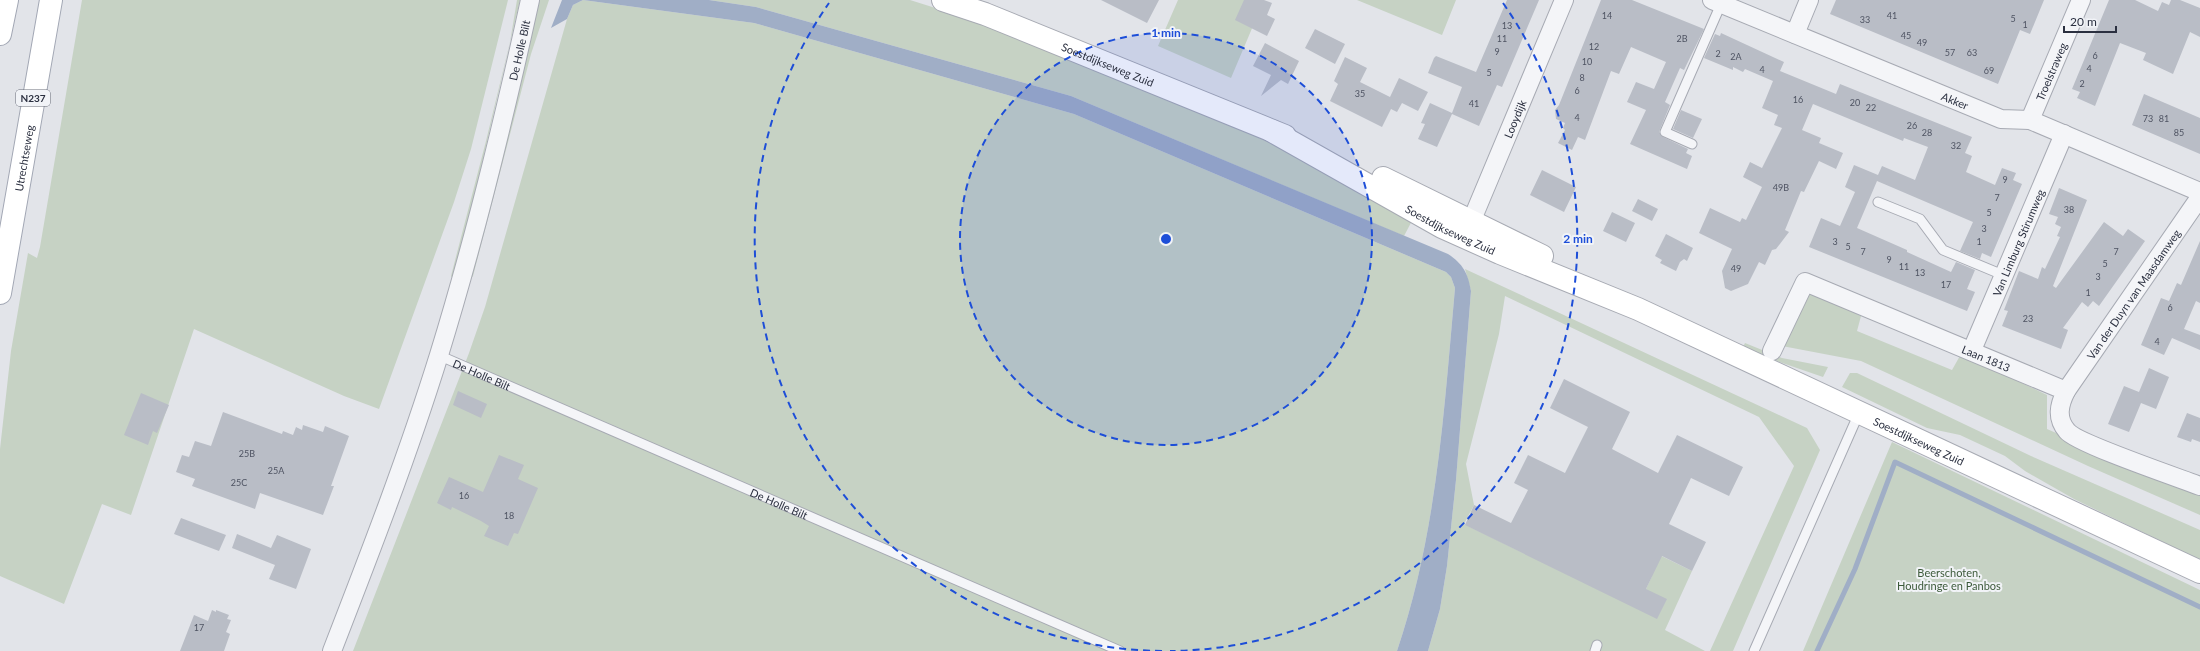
<svg xmlns="http://www.w3.org/2000/svg" width="2200" height="651" font-family="Lato,sans-serif">
<style>
.green{fill:#c6d2c4}
.water{fill:#a0aec6}
.lines{fill:none;stroke-linecap:round;stroke-linejoin:round}
.stream{stroke:#a0aec6;stroke-width:5}
.building{fill:#b9bdc6}
.lane-casing{stroke:#a7aab3;stroke-width:11}
.street-casing{stroke:#a7aab3;stroke-width:20}
.secondary-casing{stroke:#a7aab3;stroke-width:24}
.primary-casing{stroke:#a2a7b4;stroke-width:24}
.lane{stroke:#f4f5f8;stroke-width:9}
.street{stroke:#f4f5f8;stroke-width:18}
.secondary{stroke:#fff;stroke-width:22}
.primary{stroke:#fff;stroke-width:22}
.ring{fill:none;stroke:#1d4ed8;stroke-width:2;stroke-dasharray:7 5}
.labels{text-anchor:middle;dominant-baseline:central;stroke-width:4;stroke-linejoin:round;paint-order:stroke}
.number-label{font-size:9px;fill:#4e5362}
.shield{fill:#f1f3f7;stroke:#666a77;stroke-width:1}
.shield-label{font-size:10px;font-weight:bold;fill:#2b3040}
.street-label{font-size:11px;fill:#2b3040;stroke:#f1f3f7}
.park-label{font-size:11px;fill:#3c5a3a;stroke:#f1f3f7}
.centre{fill:#1d4ed8;stroke:#f1f3f7;stroke-width:2}
.ring-label{font-size:12px;text-anchor:middle;font-weight:bold;fill:#1d4ed8;stroke:#f1f3f7;stroke-width:4;stroke-linejoin:round;paint-order:stroke}
</style>
<rect width="100%" height="100%" fill="#e2e4e9"/>
<path class="green" d="M82,0H508L471,149L454,202L379,409L344,396L194,329L131,515L102,504L64,604L0,576V449L11,351L28,253L37,258L40,247Z
M517,0H520L472,206L469,226L453,279L451,276L486,141L510,42Z
M539,0H549L531,54L473,276L467,283Z
M583,0L754,23L1074,114L1446,272L1451,277L1455,288C1444,411 1437,533 1397,651H353L469,353L485,307L567,19L573,5Z
M709,0H910L964,17L1257,134L1414,217L1404,236L1071,96L756,7Z
M1178,0H1264L1231,78L1158,46Z
M1357,0H1456L1442,35Z
M1465,269L1807,428L1820,450L1733,651H1710L1794,466L1759,417L1505,296L1499,334L1466,464L1474,505L1464,524L1657,618L1646,589L1652,576L1629,565L1639,545L1692,571L1665,630L1705,651H1428L1440,609L1447,566L1456,480L1471,291Z
M1809,291L1861,316L1857,331L1952,370L1961,354L2047,395V429L2200,496V515L2088,466L1861,361L1782,346Z
M1745,343L1782,358L1828,367L1823,377L1742,349Z
M1850,373H1857L2031,456L2200,530V560L2074,499L2025,471L2005,456L1960,435L1927,428L1842,387Z
M1892,442L2200,590V651H1803Z"/>
<path class="water" d="M562,0H709L756,7L1071,96L1448,254C1463,264 1468,273 1471,291L1456,480L1447,566L1440,609L1428,651H1397C1437,533 1444,411 1455,288L1451,277L1446,272L1074,114L754,23L583,0L573,5L567,19L551,28Z"/>
<g class="lines">
<path class="stream" d="M1817,651L1855,569L1895,462L2200,607"/>
</g>
<path class="building" d="M1101,0H1159L1147,23Z
M1244,0H1264L1272,3L1267,15L1275,19L1267,36L1235,20Z
M1507,0H1539L1502,87L1497,85L1479,126L1452,114L1437,147L1418,139L1425,124L1421,123L1430,103L1452,113L1462,87L1428,73L1434,58L1436,56L1476,72Z
M1601,0H1632L1704,29L1684,70L1680,68L1665,102L1670,105L1659,132L1663,137L1688,149L1686,153L1692,156L1687,169L1630,144L1646,110L1627,102L1636,82L1654,89L1666,62L1631,47L1619,74L1611,71L1585,140L1578,137L1572,150L1558,143L1565,130L1563,128L1565,123L1556,119L1555,110L1559,105Z
M1836,0H2044L2030,34L2020,30L1998,84L1830,14Z
M2109,0H2135L2158,11L2162,2L2169,5L2171,0H2180L2200,8V37L2190,32L2173,74L2143,60L2146,53L2120,43L2095,106L2077,98L2080,92L2072,89Z
M1315,29L1345,44L1335,64L1305,48Z
M1721,33L1784,62L1780,71L1836,94L1840,84L1972,137L1965,153L1972,156L1966,172L1995,185L2002,168L2016,173L2013,180L2022,184L1991,257L1982,253L1980,259L1960,251L1973,222L1877,181L1857,228L1907,250V252L1951,272L1956,262L1975,270L1967,289L1975,292L1967,311L1809,247L1821,218L1840,226L1855,192L1845,187L1854,165L1878,175L1882,166L1915,180L1928,147L1904,138L1903,141L1813,104L1802,130L1821,138L1819,143L1843,153L1836,169L1819,161L1804,192L1801,191L1785,230L1789,232L1776,249L1772,250L1765,265L1759,262L1748,284L1731,291L1725,288L1722,271L1732,249L1699,233L1710,208L1740,222L1742,218L1746,220L1762,187L1743,177L1750,162L1762,168L1782,128L1774,125L1778,115L1762,108L1773,81L1745,69L1743,72L1733,67V70L1704,58L1715,34L1720,36Z
M1265,43L1299,61L1288,84L1281,80L1261,96L1271,75L1253,66Z
M1345,57L1367,68L1360,82L1390,97L1399,78L1428,92L1418,111L1402,103L1397,112L1391,109L1382,127L1330,101L1338,84L1334,81Z
M2144,94L2200,118V154L2132,125Z
M1681,110L1702,119L1693,138L1673,129Z
M1542,170L1576,187L1564,212L1530,195Z
M2059,188L2087,200L2053,286L2056,288L2104,222L2123,236L2128,229L2145,241L2099,306L2093,301L2088,307L2082,302L2063,328L2068,330L2061,349L2002,326L2008,311L2004,310L2019,271L2038,279L2042,267L2045,269L2060,237L2057,236L2061,227L2055,224L2058,217L2049,214Z
M1638,199L1658,209L1652,221L1632,211Z
M1612,212L1635,223L1626,242L1603,231Z
M1666,234L1693,248L1687,261L1684,259L1680,262L1676,271L1660,263L1662,260L1655,256Z
M2200,241V303L2196,301L2184,329L2200,335V350L2172,338L2164,355L2141,345L2161,298L2169,301L2177,283L2181,285Z
M2149,368L2169,377L2156,409L2141,403L2129,432L2108,424L2124,386L2139,392Z
M1564,379L1630,412L1612,449L1658,473L1677,435L1743,467L1729,496L1691,478L1669,524L1706,542L1692,571L1662,556L1646,589L1667,599L1657,619L1465,525L1474,505L1511,523L1528,490L1514,483L1528,455L1565,473L1588,427L1550,408Z
M458,391L487,404L481,418L453,405Z
M141,393L169,405L157,433L153,431L148,445L124,435Z
M223,412L282,434L283,431L293,435L296,427L302,430L303,425L323,432L325,426L349,436L331,486H334L323,515L260,493L255,509L192,486L195,479L176,472L182,455L189,457L195,441L211,446Z
M2187,413L2200,418V442L2192,439L2191,442L2177,437Z
M499,455L524,465L518,479L538,488L518,534L514,533L508,546L484,536L489,526L481,521L452,507L451,510L437,503L449,477L483,492Z
M181,518L226,535L219,551L174,534Z
M237,534L271,548L277,535L311,549L296,589L269,579L275,565L232,548Z
M212,610L216,612V610L229,615L227,619L231,620L226,632L230,634L224,651H180L194,615L208,621Z"/>
<g class="lines">
<defs>
<g id="lane">
<path d="M1692,144L1665,132L1721,4"/>
<path d="M1878,202L1920,219L1943,250L2003,275"/>
<path id="s1" d="M438,355L1120,651"/>
<path d="M1595,651L1597,645"/>
<path d="M1754,651L1859,413"/>
</g>
<g id="street">
<path id="s2" d="M1712,0L2001,119L2030,120L2200,192"/>
<path d="M1795,34L1809,0"/>
<path id="s3" d="M2030,120L2081,0"/>
<path id="s4" d="M1466,234L1564,0"/>
<path id="s5" d="M1972,350L2064,134"/>
<path id="s6" d="M1772,351L1805,282L2066,391C2059,405 2056,418 2067,431C2076,443 2179,478 2200,486"/>
<path id="s7" d="M2066,391L2200,197"/>
<path id="s8" d="M332,651C370,553 408,455 439,355C475,238 504,119 530,0"/>
</g>
<g id="secondary">
<path id="s9" d="M943,0L985,14L1285,136"/>
<path id="s10" d="M1272,131L1442,227L1500,253L1638,309L2200,572"/>
<path d="M1383,178L1542,256"/>
</g>
<g id="primary">
<path d="M0,34L7,0"/>
<path id="s11" d="M0,293L51,0"/>
</g>
</defs>
<use href="#lane" class="lane-casing"/>
<use href="#street" class="street-casing"/>
<use href="#secondary" class="secondary-casing"/>
<use href="#primary" class="primary-casing"/>
<use href="#lane" class="lane"/>
<use href="#street" class="street"/>
<use href="#secondary" class="secondary"/>
<use href="#primary" class="primary"/>
</g>
<circle cx="1166" cy="239" r="206" fill="#1d4ed8" fill-opacity=".12"/>
<g class="ring">
<circle cx="1166" cy="239" r="206"/>
<path d="M1162 651A412 412 0 0 1 829 3M1503 3A412 412 0 0 1 1170 651"/>
</g>
<g class="labels">
<g class="number-label">
<text x="1607" y="15">14</text>
<text x="1892" y="15">41</text>
<text x="2013" y="18">5</text>
<text x="1865" y="19">33</text>
<text x="2025" y="24">1</text>
<text x="1507" y="25">13</text>
<text x="1906" y="35">45</text>
<text x="1502" y="38">11</text>
<text x="1682" y="38">2B</text>
<text x="1922" y="42">49</text>
<text x="1594" y="46">12</text>
<text x="1497" y="51">9</text>
<text x="1950" y="52">57</text>
<text x="1972" y="52">63</text>
<text x="1718" y="53">2</text>
<text x="2095" y="55">6</text>
<text x="1736" y="56">2A</text>
<text x="1587" y="61">10</text>
<text x="2089" y="68">4</text>
<text x="1762" y="69">4</text>
<text x="1989" y="70">69</text>
<text x="1489" y="72">5</text>
<text x="1582" y="77">8</text>
<text x="2082" y="83">2</text>
<text x="1577" y="90">6</text>
<text x="1360" y="93">35</text>
<text x="1798" y="99">16</text>
<text x="1855" y="102">20</text>
<text x="1474" y="103">41</text>
<text x="1871" y="107">22</text>
<text x="1577" y="117">4</text>
<text x="2148" y="118">73</text>
<text x="2164" y="118">81</text>
<text x="1912" y="125">26</text>
<text x="1927" y="132">28</text>
<text x="2179" y="132">85</text>
<text x="1956" y="145">32</text>
<text x="2005" y="179">9</text>
<text x="1781" y="187">49B</text>
<text x="1997" y="197">7</text>
<text x="2069" y="209">38</text>
<text x="1989" y="212">5</text>
<text x="1984" y="228">3</text>
<text x="1835" y="241">3</text>
<text x="1979" y="241">1</text>
<text x="1848" y="246">5</text>
<text x="1863" y="251">7</text>
<text x="2116" y="251">7</text>
<text x="1889" y="259">9</text>
<text x="2105" y="263">5</text>
<text x="1904" y="266">11</text>
<text x="1736" y="268">49</text>
<text x="1920" y="272">13</text>
<text x="2098" y="276">3</text>
<text x="1946" y="284">17</text>
<text x="2088" y="292">1</text>
<text x="2170" y="307">6</text>
<text x="2028" y="318">23</text>
<text x="2157" y="341">4</text>
<text x="247" y="453">25B</text>
<text x="276" y="470">25A</text>
<text x="239" y="482">25C</text>
<text x="464" y="495">16</text>
<text x="509" y="515">18</text>
<text x="199" y="627">17</text>
</g>
<rect class="shield" x="16" y="90" width="34" height="16" rx="3"/>
<g class="shield-label">
<text x="33" y="98">N237</text>
</g>
<g class="street-label">
<text stroke="none"><textPath href="#s8" startOffset="630">De Holle Bilt</textPath></text>
<text stroke="none"><textPath href="#s9" startOffset="177">Soestdijkseweg Zuid</textPath></text>
<text stroke="none"><textPath href="#s3" startOffset="53">Troelstraweg</textPath></text>
<text stroke="none"><textPath href="#s2" startOffset="263">Akker</textPath></text>
<text stroke="none"><textPath href="#s4" startOffset="125">Looydijk</textPath></text>
<text stroke="none"><textPath href="#s11" startOffset="137">Utrechtseweg</textPath></text>
<text stroke="none"><textPath href="#s10" startOffset="204">Soestdijkseweg Zuid</textPath></text>
<text stroke="none"><textPath href="#s5" startOffset="117">Van Limburg Stirumweg</textPath></text>
<text stroke="none"><textPath href="#s7" startOffset="118">Van der Duyn van Maasdamweg</textPath></text>
<text stroke="none"><textPath href="#s6" startOffset="273">Laan 1813</textPath></text>
<text stroke="none"><textPath href="#s1" startOffset="48">De Holle Bilt</textPath></text>
<text stroke="none"><textPath href="#s10" startOffset="718">Soestdijkseweg Zuid</textPath></text>
<text stroke="none"><textPath href="#s1" startOffset="372">De Holle Bilt</textPath></text>
</g>
<g class="park-label">
<text x="1949" y="572">Beerschoten,<tspan x="1949" dy="13">Houdringe en Panbos</tspan></text>
</g>
</g>
<circle cx="1166" cy="239" r="6" class="centre"/>
<g class="ring-label">
<text x="1166" y="37">1 min</text>
<text x="1578" y="243">2 min</text>
</g>
<path d="M2064 26v6h52v-6" fill="none" stroke="#2b3040" stroke-width="2"/>
<text x="2070" y="26" font-size="12" fill="#2b3040" stroke="#f1f3f7" stroke-width="3" paint-order="stroke">20 m</text>
</svg>
